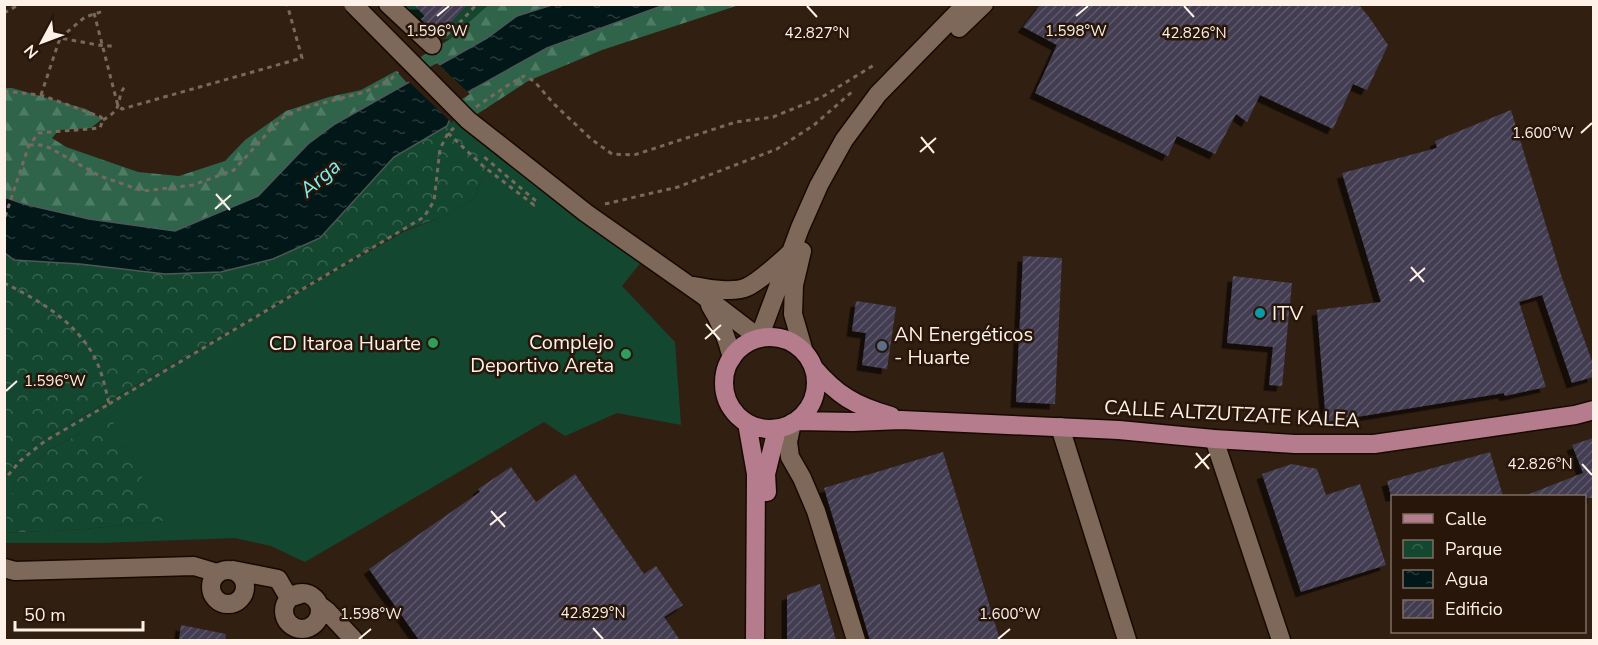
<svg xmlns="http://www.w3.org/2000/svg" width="1598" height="645" font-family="'Nunito Sans',sans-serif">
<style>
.forest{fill:url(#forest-firs)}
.park{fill:url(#park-crowns)}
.garden{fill:#144730}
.water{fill:url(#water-ripples);stroke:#4d5856;stroke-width:1.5}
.pier{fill:#312012}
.building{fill:url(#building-hatch);filter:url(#shadow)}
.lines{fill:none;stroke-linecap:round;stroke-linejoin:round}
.minor-casing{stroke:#180901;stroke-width:21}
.major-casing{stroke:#180901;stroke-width:21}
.path{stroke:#78695d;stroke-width:3;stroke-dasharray:4.5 4.5;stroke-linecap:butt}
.minor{stroke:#7d6859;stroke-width:18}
.major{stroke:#b47c8d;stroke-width:18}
.minor-bridge-casing{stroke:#180901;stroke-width:21;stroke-linecap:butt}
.minor-bridge{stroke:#7d6859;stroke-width:18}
.ticks{fill:none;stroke:#fdf1e8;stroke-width:2}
.culture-dot{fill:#0f9aa8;stroke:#271609;stroke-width:2}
.leisure-dot{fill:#2e9e5b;stroke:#271609;stroke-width:2}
.service-dot{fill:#5c6f8a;stroke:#271609;stroke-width:2}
.labels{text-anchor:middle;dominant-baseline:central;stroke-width:5;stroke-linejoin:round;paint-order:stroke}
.poi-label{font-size:20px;fill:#fdf1e8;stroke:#271609;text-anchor:start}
.street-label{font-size:20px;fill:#fdf1e8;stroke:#271609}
.water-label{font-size:21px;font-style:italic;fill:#7fedf1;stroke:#271609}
.ticks-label{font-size:15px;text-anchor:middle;fill:#fdf1e8;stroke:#271609;stroke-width:5;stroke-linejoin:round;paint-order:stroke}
</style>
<defs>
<pattern id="forest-firs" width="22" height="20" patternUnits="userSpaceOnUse" patternTransform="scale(1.5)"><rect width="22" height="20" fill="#30644a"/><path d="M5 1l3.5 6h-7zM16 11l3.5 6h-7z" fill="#4f7b64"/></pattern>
<pattern id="park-crowns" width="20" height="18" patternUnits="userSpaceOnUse" patternTransform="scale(1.5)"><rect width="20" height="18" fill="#144730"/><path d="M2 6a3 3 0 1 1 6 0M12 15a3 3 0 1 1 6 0" fill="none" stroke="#37624e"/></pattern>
<pattern id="water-ripples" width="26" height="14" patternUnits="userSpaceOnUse" patternTransform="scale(1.5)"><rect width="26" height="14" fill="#021718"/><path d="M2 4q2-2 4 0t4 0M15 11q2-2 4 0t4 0" fill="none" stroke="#28393a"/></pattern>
<pattern id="building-hatch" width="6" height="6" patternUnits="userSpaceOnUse" patternTransform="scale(1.5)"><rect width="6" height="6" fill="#423c51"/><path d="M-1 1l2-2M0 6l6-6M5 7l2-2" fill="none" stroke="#5e596a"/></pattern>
<filter id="shadow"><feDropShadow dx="-5.5" dy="5.5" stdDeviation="0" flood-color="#0009"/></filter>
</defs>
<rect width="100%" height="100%" fill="#312012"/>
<path class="forest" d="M488,5H552L517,16L487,38L423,75L411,63L450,39Z
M664,5H739L602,50L528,81L468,120L459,97L547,48Z
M396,71L409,85L308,144L258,196L175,231L89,219L24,204L5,197L4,88H12L86,109L102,119L91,128L59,130L52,138L66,147L138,172L179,176L225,161L245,140L286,111L329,97L361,90Z"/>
<path class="park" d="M455,107L496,142L474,199L442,217L402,231L36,443L5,474L4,252L18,260L80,264L165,274L320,238L394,157L447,126Z
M112,417L166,521L84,529L5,533L4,525L15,480L50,449Z"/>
<path class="garden" d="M395,5H488L450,39H433Z
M496,142L646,256L622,286L675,342L681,425L617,413L565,436L544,422L305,562L271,546L235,538L100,543H5V533L84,529L165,521L111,418L50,449L15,480L5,525V474L36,443L403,232L442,217L474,199Z"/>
<path class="water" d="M552,5H664L547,48L459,97L447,126L394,157L320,238L273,259L221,272L165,274L80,264L14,260L5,253L4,197L24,204L89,219L175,231L258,196L308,144L335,124L487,38L517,16Z"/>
<path class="pier" d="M437,63L470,94L462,99L452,123L407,80Z"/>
<path class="building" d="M413,4H468L443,31L436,34L421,19L425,16Z
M1041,4H1358L1369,17L1388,45L1367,90L1353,84L1333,129L1260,95L1247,122L1236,114L1215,154L1177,136L1168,156L1035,93L1057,45L1023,27Z
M1511,110L1562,278L1593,364V377L1572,383L1542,295L1519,302L1546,387L1505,396L1504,393L1326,422L1317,310L1381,302L1342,173L1437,148L1435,141Z
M1023,256L1062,258L1055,404L1016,402Z
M1233,276L1292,283L1282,386L1269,385L1273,347L1227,343Z
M856,301L896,307L887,369L862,365L866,333L852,331Z
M1593,438V498L1524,496L1583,473L1572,445Z
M943,452L1000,640H870L824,488Z
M1490,452L1503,496H1391L1387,481Z
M1292,464L1317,469L1326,495L1360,484L1386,565L1301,592L1262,474Z
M511,467L536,502L575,474L644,574L656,566L683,605L664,617L680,640H419L369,569L480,492L478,489Z
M820,584L836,640H787V595Z
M181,625L226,634L225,640H179Z"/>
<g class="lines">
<defs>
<path id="minor" d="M388,4L432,45
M959,28L984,4
M496,142L586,213L704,296L759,338L800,228L819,185L844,140L878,94L966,4
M802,251L794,285L793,314L804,352
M694,286C708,289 735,293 747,287C759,282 779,263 789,254
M710,305C721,322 727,338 732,358
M792,423L788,442L790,457L802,478L816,511L856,640
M1060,427L1127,640
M1214,439L1281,640
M4,568L15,571L194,566L217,573
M211 587a17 17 0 1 1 34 0a17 17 0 1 1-34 0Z
M233,570L278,579L289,598L301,594
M284 611a18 18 0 1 1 36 0a18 18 0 1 1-36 0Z
M319,605L327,611L354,640"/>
<path id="major" d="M724 383a46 46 0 1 1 92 0a46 46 0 1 1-92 0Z
M813,367C837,395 855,406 891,416
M796,421L853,422L901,420L1119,430L1214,439L1295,444H1374L1575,415L1594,410
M747,423L756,474L755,640
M767,492L766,474L777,429"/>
</defs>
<use href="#minor" class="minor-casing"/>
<use href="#major" class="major-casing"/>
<path class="path" d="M4,13L20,4
M94,13L118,106L122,109L302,58L287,4
M446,35L453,30L477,4
M60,38L85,17L104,11
M4,91L41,95L101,117L103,120L100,128L39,133L29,145L4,220
M41,95L60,38L104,46H114
M476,107L505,87L524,76L534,81L554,104L591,139L612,154L634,155L736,122L773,117L822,97L874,65
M103,120C110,116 116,112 118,105C121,97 119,92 126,86
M448,133L483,166L534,205L536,201L483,156
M29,145H41L50,148L100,176L143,191L193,185L234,170L272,128L285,116L300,109L365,92L391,79L398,72
M605,204L678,187L777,149L814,125L853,91
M4,283C37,299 71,319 91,351C101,367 105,386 109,404L45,441L20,461L4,480
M109,404L424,217L434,201L440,149L448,133L454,128"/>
<use href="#minor" class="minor"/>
<use href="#major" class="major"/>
<defs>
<path id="minor-bridge" d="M353,4L468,120L496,142"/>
</defs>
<use href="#minor-bridge" class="minor-bridge-casing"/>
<use href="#minor-bridge" class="minor-bridge"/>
</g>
<path class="ticks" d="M807,6L817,17M1184,6L1194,17M437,16L449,6M1076,16L1088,6M1581,133L1592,123M921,137L934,153M920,152L936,138M216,194L230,210M215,209L231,195M1411,267L1424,282M1410,281L1425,268M706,324L720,340M705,339L721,325M6,391L17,381M1196,453L1209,469M1582,464L1592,475M1195,468L1210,454M491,511L505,527M490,525L506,512M593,628L603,639M359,639L371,629M998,639L1010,629"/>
<circle class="culture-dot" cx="1260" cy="313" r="6"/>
<g class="leisure-dot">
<circle cx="433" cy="343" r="6"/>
<circle cx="626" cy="354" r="6"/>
</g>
<circle class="service-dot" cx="882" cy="346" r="6"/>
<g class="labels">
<g class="poi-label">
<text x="1272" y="313">ITV</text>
<text x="894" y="334">AN Energéticos<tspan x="894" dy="23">- Huarte</tspan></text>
<text x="614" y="342" text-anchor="end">Complejo<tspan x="614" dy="23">Deportivo Areta</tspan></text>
<text x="421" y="343" text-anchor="end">CD Itaroa Huarte</text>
</g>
<g class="street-label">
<text transform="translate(1232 414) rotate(3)">CALLE ALTZUTZATE KALEA</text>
</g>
<g class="water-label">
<text transform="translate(320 178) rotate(-41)">Arga</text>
</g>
</g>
<g class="ticks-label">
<text x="437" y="36">1.596°W</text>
<text x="1076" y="36">1.598°W</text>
<text x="817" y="38">42.827°N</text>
<text x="1194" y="38">42.826°N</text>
<text x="1543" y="138">1.600°W</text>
<text x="55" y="386">1.596°W</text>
<text x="1540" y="469">42.826°N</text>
<text x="593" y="618">42.829°N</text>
<text x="371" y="619">1.598°W</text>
<text x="1010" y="619">1.600°W</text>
</g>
<rect width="1598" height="645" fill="none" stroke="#fdf1e8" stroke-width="12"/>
<rect x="1391" y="495" width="195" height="138" fill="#271609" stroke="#7d6e62" stroke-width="1.5"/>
<rect x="1403" y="514" width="30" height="9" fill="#b47c8d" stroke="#7d6e62" stroke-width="1.5"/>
<text x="1445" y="525" font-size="18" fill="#fdf1e8">Calle</text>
<rect x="1403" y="540" width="30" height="18" fill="url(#park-crowns)" stroke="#7d6e62" stroke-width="1.5"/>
<text x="1445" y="555" font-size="18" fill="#fdf1e8">Parque</text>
<rect x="1403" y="570" width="30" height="18" fill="url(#water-ripples)" stroke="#7d6e62" stroke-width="1.5"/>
<text x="1445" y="585" font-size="18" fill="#fdf1e8">Agua</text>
<rect x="1403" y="600" width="30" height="18" fill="url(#building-hatch)" stroke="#7d6e62" stroke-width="1.5"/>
<text x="1445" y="615" font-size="18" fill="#fdf1e8">Edificio</text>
<g transform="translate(42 42) rotate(229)" stroke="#271609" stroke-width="4.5" paint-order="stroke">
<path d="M0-4.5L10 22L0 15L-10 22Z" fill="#fdf1e8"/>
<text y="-9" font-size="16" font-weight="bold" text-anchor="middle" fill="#fdf1e8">N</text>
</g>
<path d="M15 621v9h128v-9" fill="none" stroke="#fdf1e8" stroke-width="3"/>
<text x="24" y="621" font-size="18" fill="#fdf1e8" stroke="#271609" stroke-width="4.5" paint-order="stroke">50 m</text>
</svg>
